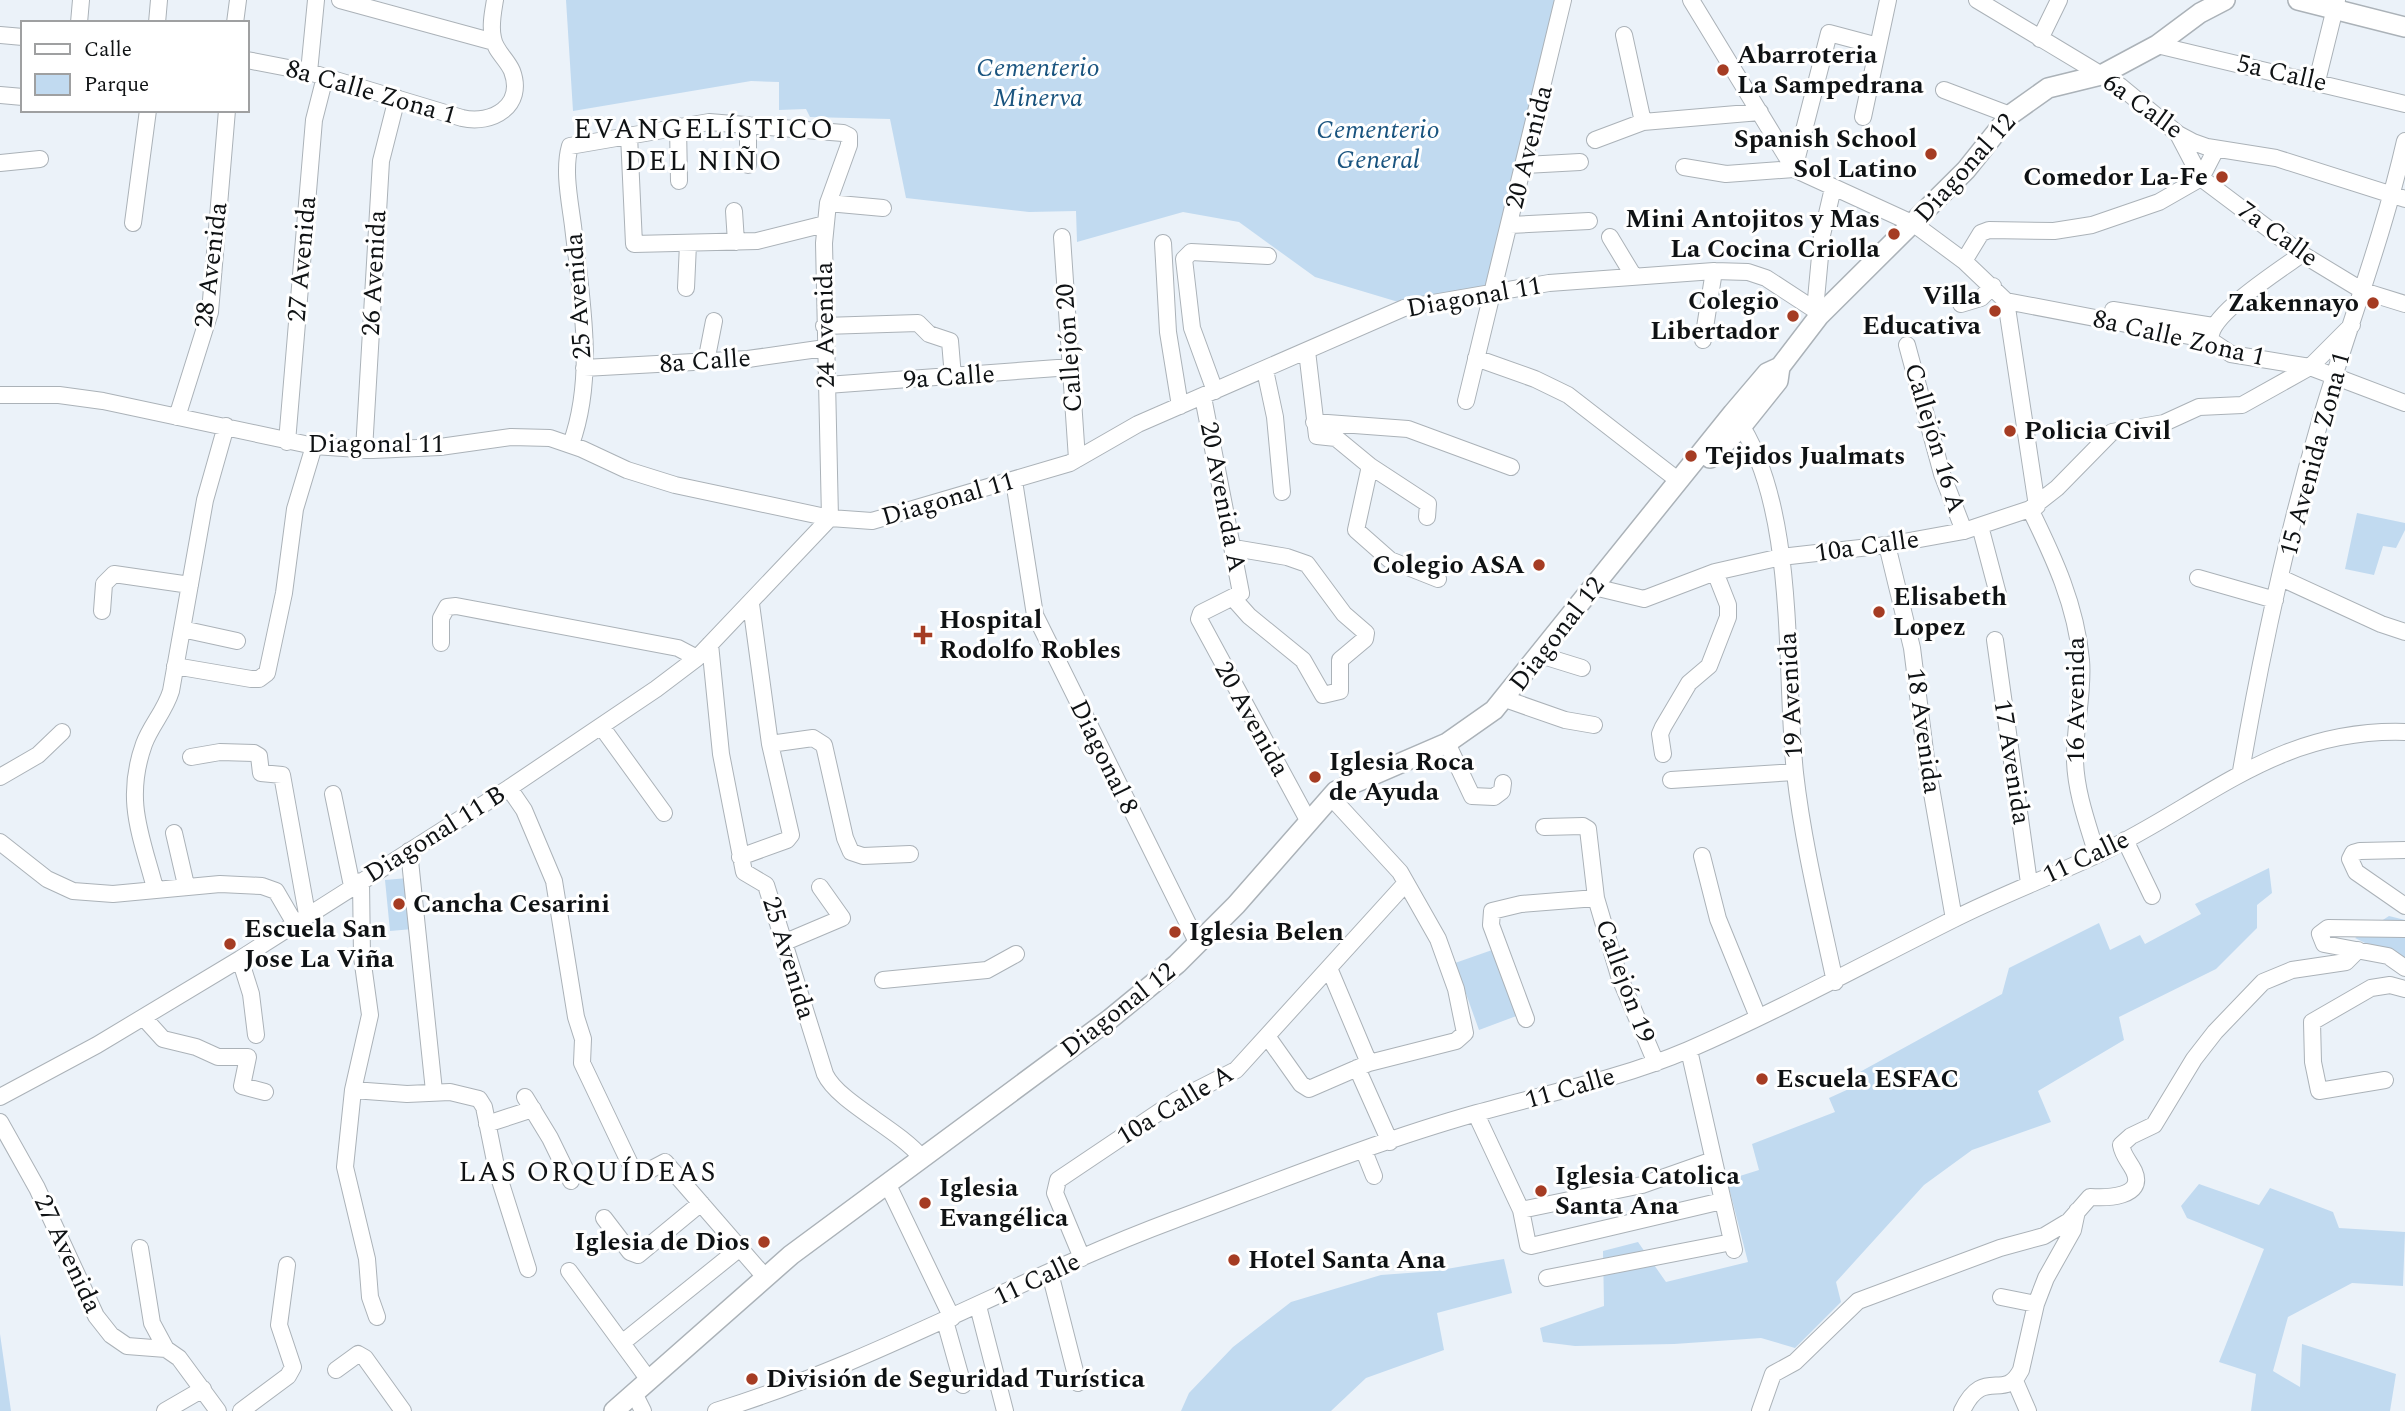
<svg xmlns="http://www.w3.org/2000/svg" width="2405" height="1411" font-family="Spectral,serif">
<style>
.green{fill:#c1daf0}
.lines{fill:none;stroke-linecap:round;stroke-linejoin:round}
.minor-casing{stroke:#abb2b8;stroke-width:18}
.major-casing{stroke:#abb2b8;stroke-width:22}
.minor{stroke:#fff;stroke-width:16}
.major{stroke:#fff;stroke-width:19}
.poi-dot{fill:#a53c23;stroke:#fff;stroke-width:2.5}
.labels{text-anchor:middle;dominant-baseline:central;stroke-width:6;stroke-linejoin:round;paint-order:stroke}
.poi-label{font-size:26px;font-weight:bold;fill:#0f1214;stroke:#fff;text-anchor:start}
.park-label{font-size:26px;font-style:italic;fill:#1a547f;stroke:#fff}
.street-label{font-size:26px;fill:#0f1214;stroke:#fff}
.neighbourhood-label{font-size:28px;letter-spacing:2px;fill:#0f1214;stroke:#fff}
</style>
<rect width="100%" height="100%" fill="#ebf2f9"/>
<path class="green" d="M566,0H1559L1491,287L1405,304L1315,277L1239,222L1183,212L1077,242L1076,211L1029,212L906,198L890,119L810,117L806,109L779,110V82L751,81L573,111Z
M2357,513L2405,523V530L2396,548L2383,546L2374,575L2345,569Z
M2269,868L2272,893L2257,905V928L2216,969L2119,1017L2124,1040L2038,1091L2051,1122L1972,1150L1924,1185L1836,1282L1841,1302L1795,1348L1761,1338L1674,1344L1575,1346L1543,1342L1540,1328L1604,1306L1603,1251L1638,1242L1666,1282L1748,1262L1727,1180L1759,1170L1752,1144L1835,1112L1829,1098L1862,1083L1858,1073L2002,994L2009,968L2099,923L2110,950L2140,935L2145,944L2201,914L2195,904Z
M408,878L413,929L390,931L385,880Z
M2389,916L2405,920V963L2355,938Z
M1495,949L1519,1015L1479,1030L1455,963Z
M2199,1184L2259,1205L2270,1188L2333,1212L2339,1228L2405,1232L2403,1286L2352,1283L2288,1317L2273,1371L2300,1387L2302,1344L2396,1374L2390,1411H2251L2256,1374L2219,1362L2264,1249L2187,1218L2181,1206Z
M1504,1259L1512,1293L1437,1313L1444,1350L1366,1378L1331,1411H1181L1189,1393L1233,1347L1291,1302L1381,1275L1435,1271Z
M0,1334L11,1411H0Z"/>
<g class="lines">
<defs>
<path id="minor" d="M340,0L494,42
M1691,0L1794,169L1914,224L1964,261L2006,301L2210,340L2231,354L2310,367L2405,403
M1977,0L2120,86L2178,134L2193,142L2207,147L2276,158L2405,199
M79,23L81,0
M157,23L159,0
M235,23L238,0
M0,35L23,37
M1624,35L1643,122
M2040,39L2059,0
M2157,45L2405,104
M247,60L309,72L462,118C492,125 525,106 512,71C507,59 495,51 493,38C490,26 493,12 495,0
M309,72L316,0
M2317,81L2337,0
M1944,90L2010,115
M0,95L23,97
M1863,117L1888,0
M748,125V165
M678,126L679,181
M629,135L634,244L757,241L825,224
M2179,136L2201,178L2302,254L2363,291L2405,304
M1595,140L1643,122L1760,112
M0,163L40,159
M1525,165L1580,162
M1684,167L1726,174L1794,169
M1794,169L1829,33L1878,46
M828,203L883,208
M734,211L736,242
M133,223L148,110
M1510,225L1589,221
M1062,237L1077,459
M1610,237L1633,275
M1163,243L1168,332L1180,406
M1964,261L1981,233L1989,230L2054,231L2092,225L2159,202L2201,178L2216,149
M686,288L688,244
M2006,301L2037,506
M1961,304L1981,298L1993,286
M1815,310L1822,235L1833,188
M2113,310L2213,326
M824,326L918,323L929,334L950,341L953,377
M2211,334C2217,310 2281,269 2302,254
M1703,340L1714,271
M1907,345L1942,474L1964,531
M1307,351L1317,436L1336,438L1370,466L1428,504L1427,517
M1476,358L1535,379L1568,395L1679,481
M706,362L714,321
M584,368L748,359L825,348
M1265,370L1275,417L1282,492
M827,385L1071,367
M1215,391L1192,328L1184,259L1191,252L1268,256
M0,395H59L103,401L314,446L373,450L440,447L511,437L550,438L582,449L627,470L675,485L830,518L872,521L1070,463L1138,424L1404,308L1549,283L1714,271L1748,272L1766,278L1815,310L1819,316
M1203,397L1241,593L1201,613L1199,619L1309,822
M1466,401L1563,0
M177,417L210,312L227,110
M1737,419C1798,508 1784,669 1795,773C1803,843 1820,912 1835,982
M1314,422L1408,429L1511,467
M287,442L314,120L325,77
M571,444C596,375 581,297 573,226C570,202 563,170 570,146L709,122L843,133L849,136V145L828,203L824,243L830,518
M364,450L381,161L397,98
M1370,466L1356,530L1390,560L1438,579
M1014,481L1035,615L1198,944
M2030,509C2054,558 2076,605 2081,660C2084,693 2074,728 2075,761C2076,793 2088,825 2097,855
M1980,526L1999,598
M1887,545L1912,648L1926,759L1954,919
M2198,578L2275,600
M2281,578L2381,624L2405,632
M1594,587L1644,599L1715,572L1781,557L1887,545L1964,531L2030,509L2057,488L2112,432L2164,423L2199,407L2242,405L2310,367L2352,325
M1233,598L1249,616L1303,660L1323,695L1340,691V660L1365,639L1366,633L1344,614L1307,564L1287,557L1234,548
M102,611L104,584L114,574L190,585
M182,629L237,641
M1995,640L2029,883
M441,643V618L447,607L456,606L678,648L697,658
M710,644L721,754L744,872L766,885L825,1074C838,1102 898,1129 921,1157
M1540,655L1582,668
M175,666L251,679H259L267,673L284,593L295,509L314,446
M1505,699L1565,720L1594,725
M601,726L664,813
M1447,743L1472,796L1494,797L1502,791L1503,783
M770,744L813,738L824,745L845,838L851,852L863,856L910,854
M1663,754L1660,734L1663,727L1689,683L1709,666L1728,617V605L1715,572
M191,757L220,752L254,753L259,756L261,773L282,775L307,914
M2241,771C2261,655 2286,538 2319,425C2347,330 2383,238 2405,141
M0,777L38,755L62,732
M1671,780L1795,772
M509,788L524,810L554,881L576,1017L583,1039L582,1063L631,1166L634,1171L646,1172L665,1162L765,1277
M333,794L352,886
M1544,827L1583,826L1588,829L1596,898L1619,976L1656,1063
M174,833L186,885
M2125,840L2152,896
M0,842L47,879L73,891L113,894L220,884L262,886L276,891L294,922
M2405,850L2360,851L2353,853L2350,859L2356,872L2405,906
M409,851L434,1091
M1702,856L1718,919L1758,1017
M740,857L787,840L791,835L770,744L751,604
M361,881L362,957L370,1015L353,1090L345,1167L367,1259L370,1297L377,1317
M155,888C141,835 124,800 144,744C151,725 165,711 171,691L205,500L226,426
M2405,929L2328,928L2320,934L2324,944L2388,956L2405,968
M783,943L842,918L820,887
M240,959L251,994L256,1035
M1329,968L1369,1063
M883,980L987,970L1016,954
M144,1018L163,1039L196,1047L218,1057H248L242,1086L265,1092
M1526,1019L1491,925L1492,911L1521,904L1596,898
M1267,1036L1301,1084L1309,1089L1369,1063L1456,1041L1465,1033L1456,989L1438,939L1400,872L1330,796
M1689,1050L1734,1250
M1357,1068L1390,1142
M2385,1080L2319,1091L2313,1062L2312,1022L2371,988L2390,985L2405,989
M353,1090L407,1094L450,1092L479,1099L484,1107L497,1171L528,1269
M0,1097L97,1045L240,959L509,788L656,689L697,658L830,518
M525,1097L550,1138L571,1181
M1476,1114L1521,1210L1528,1245L1531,1246L1722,1201
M0,1122L37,1188L96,1316L111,1335L127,1346L166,1349L179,1358L218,1411
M487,1124L533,1109
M1364,1151L1374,1176
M887,1183L952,1318
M1521,1210L1642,1185L1713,1160
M604,1218L630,1252L638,1255L701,1203
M140,1248L152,1323L166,1349
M1082,1258L1055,1193L1058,1180L1177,1100L1236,1070L1405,884
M569,1271L649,1380
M1050,1273L1078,1383
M1547,1278L1732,1242
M2001,1297L2036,1304
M978,1306L1005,1411
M945,1321L963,1385
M622,1343L740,1248
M336,1370L358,1354L365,1358L403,1411
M2015,1381L2028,1411
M634,1393L643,1411
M165,1411L203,1389
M241,1411L288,1376L293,1367L279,1325L287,1265
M716,1411C876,1362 1018,1278 1174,1220C1274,1183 1374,1142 1477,1113C1548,1093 1620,1079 1688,1050C1778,1011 1864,964 1952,920C2001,895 2053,876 2103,852C2208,801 2278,728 2405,732
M1760,1411L1773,1374L1795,1362L1858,1301L2000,1248L2044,1236L2069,1221L2090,1197C2105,1198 2146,1198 2134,1171C2129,1161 2123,1156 2121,1145L2131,1136L2154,1125L2194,1059L2215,1032L2263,982L2292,970L2346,962L2358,950
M1962,1411C1984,1365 2004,1403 2021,1370L2036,1304L2046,1278L2073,1230L2077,1211"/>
<path id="major" d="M2298,0L2405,27
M1710,458L1742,426L1778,381L1780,367L1819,316L1966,170L2010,115L2048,88L2101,75L2157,45L2200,13L2225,0
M614,1411L791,1255L1110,1019L1177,964L1236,905L1336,791L1447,743L1494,710L1733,413L1767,373L1780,367"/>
</defs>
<use href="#minor" class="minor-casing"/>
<use href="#major" class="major-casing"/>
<use href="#minor" class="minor"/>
<use href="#major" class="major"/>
</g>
<g class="poi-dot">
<circle cx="1723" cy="70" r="7"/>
<circle cx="1931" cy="154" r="7"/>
<circle cx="2222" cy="177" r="7"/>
<circle cx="1894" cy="234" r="7"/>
<circle cx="2373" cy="303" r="7"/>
<circle cx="1995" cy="311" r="7"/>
<circle cx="1793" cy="316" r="7"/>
<circle cx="2010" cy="431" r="7"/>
<circle cx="1691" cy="456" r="7"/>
<circle cx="1539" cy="565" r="7"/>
<circle cx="1879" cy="612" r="7"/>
<path d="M919.5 624.5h7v7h7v7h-7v7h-7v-7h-7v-7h7z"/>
<circle cx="1315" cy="777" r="7"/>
<circle cx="399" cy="904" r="7"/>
<circle cx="1175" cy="932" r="7"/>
<circle cx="230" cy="944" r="7"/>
<circle cx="1762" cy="1079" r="7"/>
<circle cx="1541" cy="1191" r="7"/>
<circle cx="925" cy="1203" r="7"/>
<circle cx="764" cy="1242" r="7"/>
<circle cx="1234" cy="1260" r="7"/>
<circle cx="752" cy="1379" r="7"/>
</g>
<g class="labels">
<g class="poi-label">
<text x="1737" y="55">Abarroteria<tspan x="1737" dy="30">La Sampedrana</tspan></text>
<text x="1917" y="139" text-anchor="end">Spanish School<tspan x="1917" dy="30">Sol Latino</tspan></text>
<text x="2208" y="177" text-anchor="end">Comedor La-Fe</text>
<text x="1880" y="219" text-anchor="end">Mini Antojitos y Mas<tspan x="1880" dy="30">La Cocina Criolla</tspan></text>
<text x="1981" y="296" text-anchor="end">Villa<tspan x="1981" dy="30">Educativa</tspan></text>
<text x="1779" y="301" text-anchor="end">Colegio<tspan x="1779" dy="30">Libertador</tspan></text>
<text x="2359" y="303" text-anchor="end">Zakennayo</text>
<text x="2024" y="431">Policia Civil</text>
<text x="1705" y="456">Tejidos Jualmats</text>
<text x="1525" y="565" text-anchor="end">Colegio ASA</text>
<text x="1893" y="597">Elisabeth<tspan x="1893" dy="30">Lopez</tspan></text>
<text x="939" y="620">Hospital<tspan x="939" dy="30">Rodolfo Robles</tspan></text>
<text x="1329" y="762">Iglesia Roca<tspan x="1329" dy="30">de Ayuda</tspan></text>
<text x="413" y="904">Cancha Cesarini</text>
<text x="244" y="929">Escuela San<tspan x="244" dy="30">Jose La Viña</tspan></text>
<text x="1189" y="932">Iglesia Belen</text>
<text x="1776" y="1079">Escuela ESFAC</text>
<text x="1555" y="1176">Iglesia Catolica<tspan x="1555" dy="30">Santa Ana</tspan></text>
<text x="939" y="1188">Iglesia<tspan x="939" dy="30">Evangélica</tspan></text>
<text x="750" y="1242" text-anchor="end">Iglesia de Dios</text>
<text x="1248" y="1260">Hotel Santa Ana</text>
<text x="766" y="1379">División de Seguridad Turística</text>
</g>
<g class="park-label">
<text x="1038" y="68">Cementerio<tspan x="1038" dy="30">Minerva</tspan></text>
<text x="1378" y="130">Cementerio<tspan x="1378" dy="30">General</tspan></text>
</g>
<g class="street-label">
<text transform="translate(2282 73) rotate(13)">5a Calle</text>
<text transform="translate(371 92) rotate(16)">8a Calle Zona 1</text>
<text transform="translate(2143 106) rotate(36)">6a Calle</text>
<text transform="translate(1529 147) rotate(-76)">20 Avenida</text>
<text transform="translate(1965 168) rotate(-48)">Diagonal 12</text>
<text transform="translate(2278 234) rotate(36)">7a Calle</text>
<text transform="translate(302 259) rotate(-85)">27 Avenida</text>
<text transform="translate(211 265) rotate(-83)">28 Avenida</text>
<text transform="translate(374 273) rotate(-87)">26 Avenida</text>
<text transform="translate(578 296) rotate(-94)">25 Avenida</text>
<text transform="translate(1474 297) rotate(-10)">Diagonal 11</text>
<text transform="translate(825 325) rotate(-91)">24 Avenida</text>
<text transform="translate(2179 338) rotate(13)">8a Calle Zona 1</text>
<text transform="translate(1069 348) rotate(-94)">Callejón 20</text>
<text transform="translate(705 361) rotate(-4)">8a Calle</text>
<text transform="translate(949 377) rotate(-4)">9a Calle</text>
<text transform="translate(1935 438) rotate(73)">Callejón 16 A</text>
<text x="376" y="444">Diagonal 11</text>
<text transform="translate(2315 454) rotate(-75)">15 Avenida Zona 1</text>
<text transform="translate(1223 497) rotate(79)">20 Avenida A</text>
<text transform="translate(948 499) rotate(-16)">Diagonal 11</text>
<text transform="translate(1867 546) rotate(-8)">10a Calle</text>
<text transform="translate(1557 634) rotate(-52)">Diagonal 12</text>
<text transform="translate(1791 695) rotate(-93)">19 Avenida</text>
<text transform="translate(2076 700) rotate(-90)">16 Avenida</text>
<text transform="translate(1252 719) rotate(61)">20 Avenida</text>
<text transform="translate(1924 731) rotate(82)">18 Avenida</text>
<text transform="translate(1104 757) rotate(64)">Diagonal 8</text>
<text transform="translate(2012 762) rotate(81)">17 Avenida</text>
<text transform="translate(435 834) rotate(-32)">Diagonal 11 B</text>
<text transform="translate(2086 857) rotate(-25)">11 Calle</text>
<text transform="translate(789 958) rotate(73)">25 Avenida</text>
<text transform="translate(1625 981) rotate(70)">Callejón 19</text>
<text transform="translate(1118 1010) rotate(-38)">Diagonal 12</text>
<text transform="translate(1570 1088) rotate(-16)">11 Calle</text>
<text transform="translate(1175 1105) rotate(-31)">10a Calle A</text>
<text transform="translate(68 1254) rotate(65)">27 Avenida</text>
<text transform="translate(1037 1279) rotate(-25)">11 Calle</text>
</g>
<g class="neighbourhood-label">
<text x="704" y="129">EVANGELÍSTICO<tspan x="704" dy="32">DEL NIÑO</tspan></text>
<text x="588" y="1172">LAS ORQUÍDEAS</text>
</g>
</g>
<rect x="21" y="21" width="228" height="91" fill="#ffffff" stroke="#9fa0a1" stroke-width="2"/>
<rect x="35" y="44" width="35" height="10" fill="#ffffff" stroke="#9fa0a1" stroke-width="2"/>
<text x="84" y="56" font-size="21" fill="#0f1214">Calle</text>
<rect x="35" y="74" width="35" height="21" fill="#c1daf0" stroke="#9fa0a1" stroke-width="2"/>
<text x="84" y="91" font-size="21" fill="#0f1214">Parque</text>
</svg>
